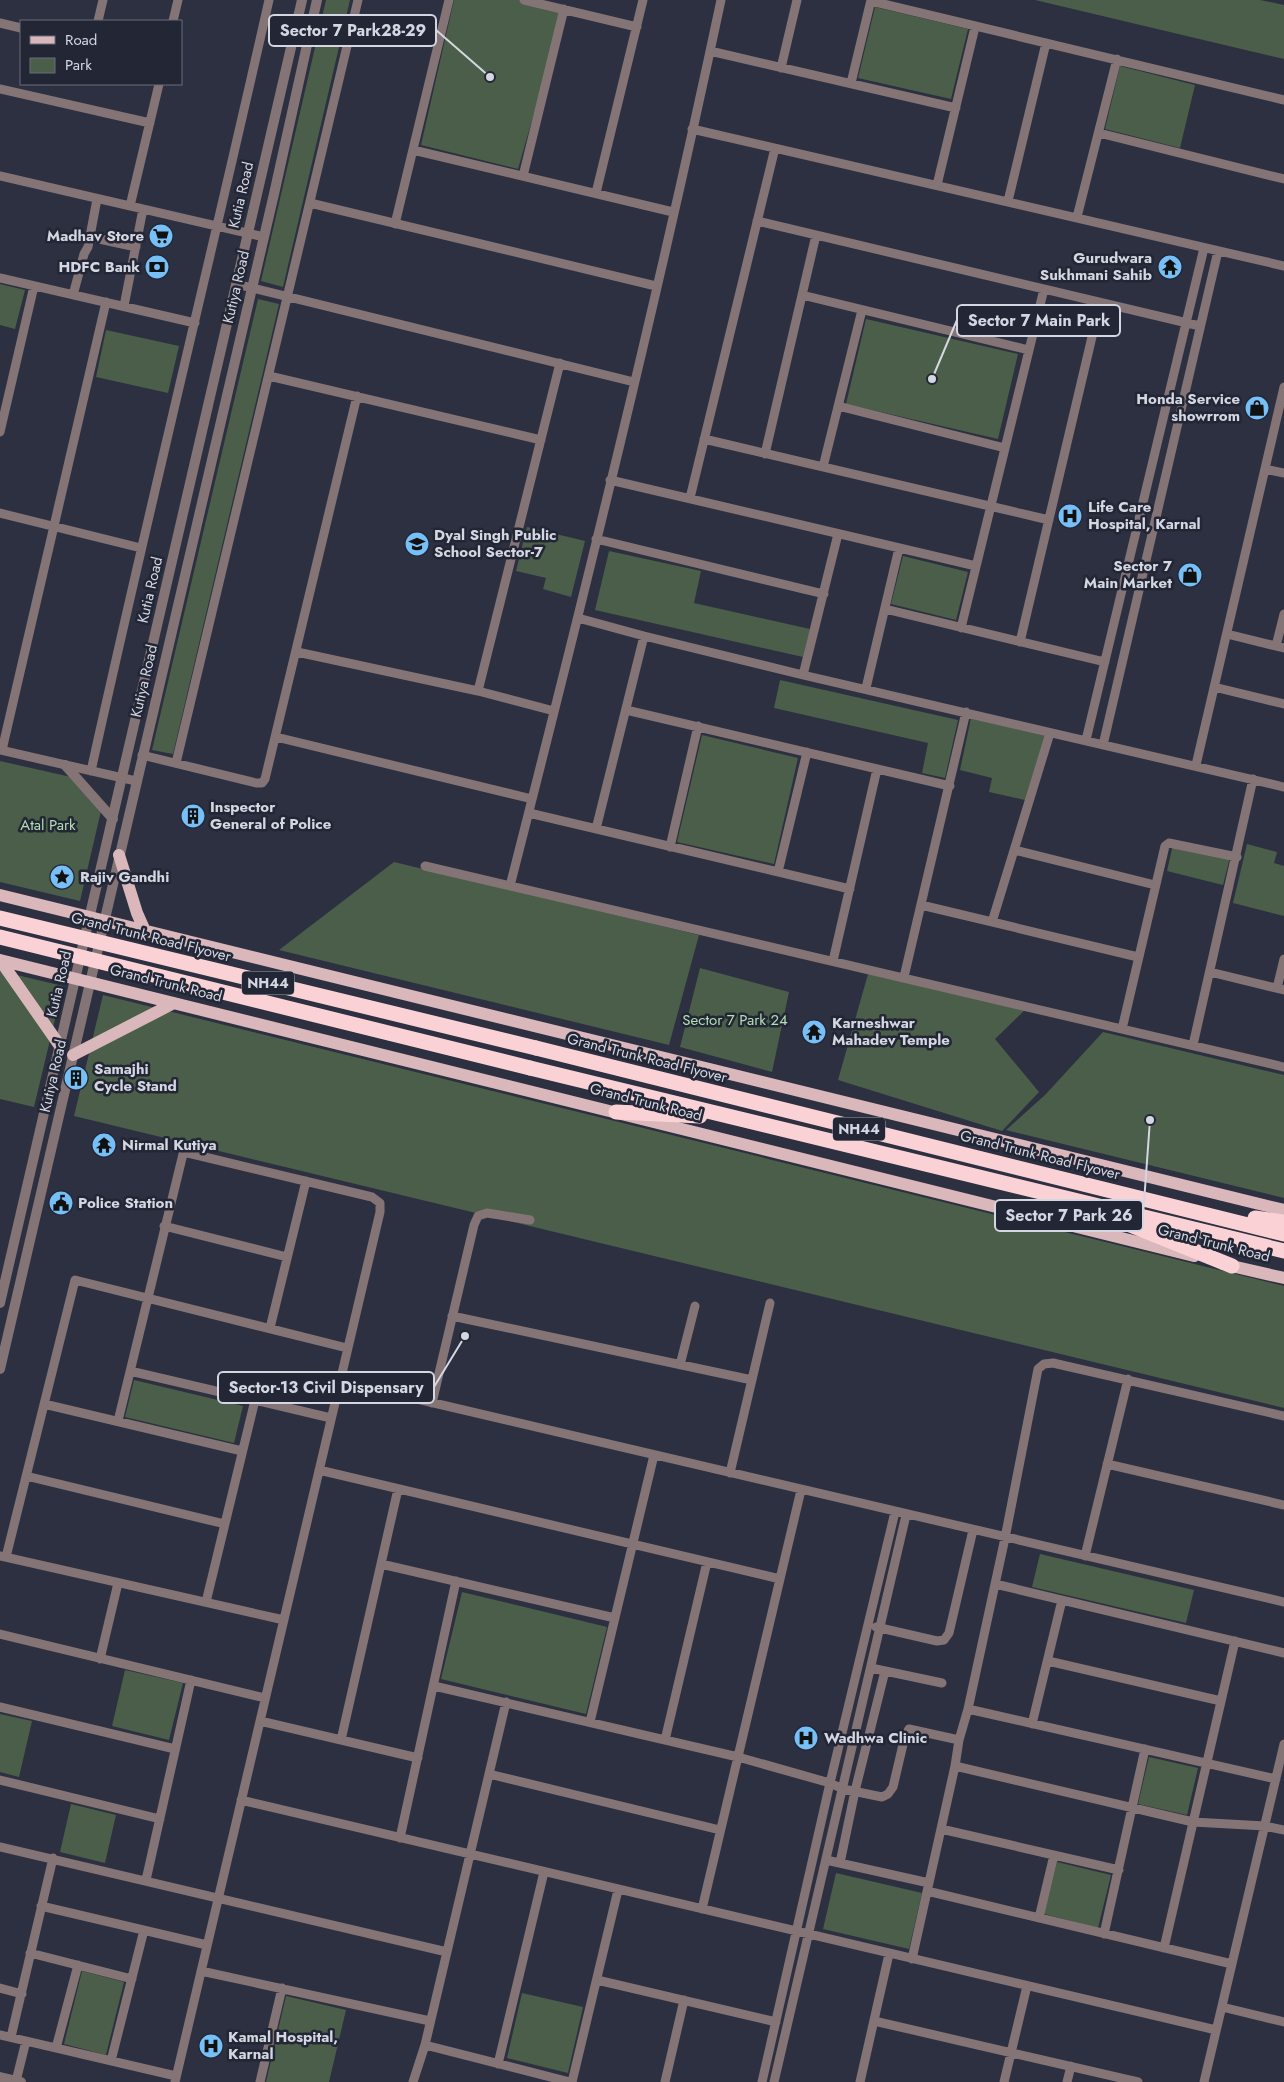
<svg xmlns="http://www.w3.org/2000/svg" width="1284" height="2082" font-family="Jost,sans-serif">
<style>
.green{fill:#4a5e49}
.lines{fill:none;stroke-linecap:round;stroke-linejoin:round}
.minor{stroke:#857476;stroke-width:9}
.tertiary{stroke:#857476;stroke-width:10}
.primary{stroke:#d9b7ba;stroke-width:12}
.motorway{stroke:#fad1d5;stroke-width:15}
.motorway-bridge{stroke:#fad1d5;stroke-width:15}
.labels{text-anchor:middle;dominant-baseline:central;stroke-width:5;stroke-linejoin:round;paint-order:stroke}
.shield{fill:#222635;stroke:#9fa2ae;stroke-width:1}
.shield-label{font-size:14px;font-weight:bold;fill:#d4d7e2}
.street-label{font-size:15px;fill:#d4d7e2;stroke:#222635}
.poi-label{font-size:15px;font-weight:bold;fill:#d4d7e2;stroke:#222635;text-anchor:start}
.park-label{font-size:15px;fill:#b3dfb2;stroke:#222635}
.leader{fill:none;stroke:#d4d7e2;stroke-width:2}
.callout-dot{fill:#d4d7e2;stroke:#222635;stroke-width:2}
.callout{fill:#222635;stroke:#d4d7e2;stroke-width:2}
.callout-label{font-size:16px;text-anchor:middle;font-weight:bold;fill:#d4d7e2}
</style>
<rect width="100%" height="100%" fill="#2c3040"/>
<path class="green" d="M326,0H350L283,287L261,281Z
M454,0H528L564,9L518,169L421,145Z
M1035,0H1260L1284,5V59Z
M875,7L968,29L951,99L858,78Z
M1120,66L1195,85L1180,148L1105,129Z
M0,284L25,290L15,329L0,325Z
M258,299L279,304L173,754L152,750Z
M866,319L1018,354L998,439L846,404Z
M106,330L179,346L168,393L96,377Z
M527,527L585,541L571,597L543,589L546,578L516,571Z
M609,551L701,571L694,603L810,629L803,657L595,610Z
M903,556L968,572L956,620L891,604Z
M780,680L958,720L945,778L922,773L928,743L774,708Z
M971,718L1045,736L1025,800L989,792L992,778L960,770Z
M702,735L798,758L774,864L677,842Z
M0,761L71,777L101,811L80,901L0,882Z
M1173,844L1230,857L1223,885L1167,871Z
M1247,844L1277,852L1274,863L1284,866V916L1233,903Z
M394,862L699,935L669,1045L279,950Z
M700,968L789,992L772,1072L680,1047Z
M0,971L63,986L34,1107L0,1099Z
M868,974L1026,1009L995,1039L1039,1092L1002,1131L838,1080Z
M103,995L1284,1286V1408L74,1116Z
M1103,1032L1284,1075V1198L1006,1130L1045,1095Z
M134,1380L243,1406L234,1443L125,1417Z
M1040,1554L1194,1590L1186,1623L1032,1587Z
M462,1592L607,1627L586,1714L441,1679Z
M125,1670L183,1683L169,1740L112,1726Z
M0,1714L32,1721L19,1777L0,1772Z
M1149,1757L1198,1768L1187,1815L1138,1804Z
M71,1804L116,1815L105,1863L60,1852Z
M1057,1862L1111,1875L1098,1928L1044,1914Z
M836,1873L922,1893L909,1949L823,1929Z
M82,1971L124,1982L106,2055L64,2044Z
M522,1993L583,2007L568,2073L507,2058Z
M286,1996L346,2010L329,2082H266Z"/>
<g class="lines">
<path class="minor" d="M524,0L637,27
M871,1L1284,100
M98,21L103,0
M173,21L178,0
M0,23L21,28
M710,51L956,108
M781,68L797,0
M851,83L871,0
M0,89L150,123
M692,129L1284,266
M1099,133L1284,179
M413,150L673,212
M0,176L264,237
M523,176L564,9
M937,185L975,27
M596,193L643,0
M1008,201L1046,43
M310,203L656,286
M130,206L159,84
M1077,217L1117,59
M757,221L1200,326
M395,224L449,0
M90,237L136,247
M0,278L195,323
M236,284L634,382
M73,295L84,254L88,247L97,199
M802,295L1029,350
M124,306L143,209
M269,376L541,440
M838,406L1005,448
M0,432L34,286
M704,439L1049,520
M765,454L816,235
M823,467L862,310
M1265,469L1284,473
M610,480L976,566
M690,498L775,148
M0,513L141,548
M596,539L824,594
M885,609L1105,662
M578,618L644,636L803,675L1284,787
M961,628L1044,289
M1227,634L1284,648
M1020,642L1100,303
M1276,646L1284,614
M297,652L478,691L554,711
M803,675L838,534
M1214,687L1284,704
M866,688L899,548
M478,691L560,363
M626,710L950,786
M276,737L532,799
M1086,740L1204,248
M1103,745L1218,251
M0,750L136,781
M2,750L106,302
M142,755L256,783H262L265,779L357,396
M176,763L358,0
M1196,765L1284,387
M91,771C148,513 211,257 269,0
M529,813L850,889
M596,829L644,636
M670,847L698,726
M1015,850L1155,885
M425,866L1284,1067
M778,872L807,752
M510,886C585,592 658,297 721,0
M921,905L1138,957
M992,922L1050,733
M833,961L877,769
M1210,972L1284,990
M904,977L966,712
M1277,988L1284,959
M1122,1029L1165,846L1169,843L1237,857
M1193,1045L1253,779
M164,1226L287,1257
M452,1316L752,1380
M270,1328L306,1181
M680,1365L695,1306
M130,1371L331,1418
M340,1381L1284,1602
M432,1403L474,1225L478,1216L487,1213L530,1220
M44,1404L242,1451
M118,1421L183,1154L188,1153L372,1197L380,1203V1212L175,2082
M1107,1464L1284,1505
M319,1470L780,1579
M730,1473L770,1303
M26,1476L225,1524
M0,1556L284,1620
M1085,1556L1128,1379
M6,1557L75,1280L347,1348
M381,1564L615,1618
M995,1584L1284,1653
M206,1602L255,1400
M876,1627L937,1641L944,1640L949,1633L973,1530
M0,1634L265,1698
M100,1659L118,1583
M1048,1661L1221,1701
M871,1668L942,1683
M434,1686L738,1757L830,1783L843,1789L882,1797L888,1794L893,1787L905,1736L909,1729L959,1740
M0,1707L175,1749
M968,1709L1276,1779
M260,1721L418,1758
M590,1722L654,1455
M1032,1724L1062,1600
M341,1740L398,1489
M665,1740L707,1562
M955,1766L1193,1822L1265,1826L1284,1830
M489,1774L720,1830
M0,1780L160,1819
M241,1800L1216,2030
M941,1829L1119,1870
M400,1838L456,1581
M0,1847L447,1952
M826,1860L929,1883
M840,1863L855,1791L885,1671
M146,1880L191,1680
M927,1891L1232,1964
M41,1906L207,1945
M702,1909L801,1490
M1039,1918L1054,1855
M1104,1934L1145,1749
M1164,1948L1235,1641
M30,1953L132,1979
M912,1959L955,1766L959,1740L968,1709L1005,1538L1038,1369L1044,1364L1053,1363L1284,1416
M201,1971L430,2021
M597,1980L776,2022
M0,1988L22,1994
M1222,2007L1284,2022
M874,2021L1138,2082
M0,2035L176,2076
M11,2037L53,1858
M425,2045L570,2082
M56,2048L78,1965
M111,2061L144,1930
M498,2064L544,1872
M16,2081L26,2041
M260,2082L282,1988
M413,2082L425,2045L506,1702
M572,2082L618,1890
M665,2082L684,2000
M762,2082L830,1783L895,1512
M774,2082L906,1515
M860,2082L889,1954
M1004,2082L1027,1986
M1067,2082L1071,2066
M1204,2082L1284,1744"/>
<path class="tertiary" d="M65,765L113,819
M0,1303L302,0
M0,1369L274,194L317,0
M0,2077L21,2082"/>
<path class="primary" d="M119,855L137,913L145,931
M0,895L1284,1210
M0,960L1194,1256
M0,960L60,1046
M73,1055L174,1003
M1223,1264L1284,1278"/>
<path class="motorway" d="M536,1048L1284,1234
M530,1068L1284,1251
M616,1112L700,1116
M1108,1216L1232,1266
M1255,1218L1284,1222"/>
<path class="motorway-bridge" d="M0,918L536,1048
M0,937L530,1068"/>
</g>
<defs>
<symbol id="supermarket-disc" viewBox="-11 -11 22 22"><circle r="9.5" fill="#76c0f7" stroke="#222635"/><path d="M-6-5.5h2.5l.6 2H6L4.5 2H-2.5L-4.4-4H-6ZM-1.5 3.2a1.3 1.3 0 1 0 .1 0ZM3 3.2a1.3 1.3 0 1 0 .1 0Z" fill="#111"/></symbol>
<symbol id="bank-disc" viewBox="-11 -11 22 22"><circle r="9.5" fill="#76c0f7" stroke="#222635"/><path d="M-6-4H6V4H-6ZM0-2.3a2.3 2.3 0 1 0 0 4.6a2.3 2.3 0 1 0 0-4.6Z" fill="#111"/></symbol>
<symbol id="temple-disc" viewBox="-11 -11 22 22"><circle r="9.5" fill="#76c0f7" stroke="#222635"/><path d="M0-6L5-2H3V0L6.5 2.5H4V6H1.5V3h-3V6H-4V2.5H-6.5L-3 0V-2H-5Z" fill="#111"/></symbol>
<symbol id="shop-disc" viewBox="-11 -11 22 22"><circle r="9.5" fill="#76c0f7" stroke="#222635"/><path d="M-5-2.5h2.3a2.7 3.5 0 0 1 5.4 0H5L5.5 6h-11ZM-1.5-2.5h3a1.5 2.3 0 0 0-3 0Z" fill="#111"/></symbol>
<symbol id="hospital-disc" viewBox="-11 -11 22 22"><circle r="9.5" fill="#76c0f7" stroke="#222635"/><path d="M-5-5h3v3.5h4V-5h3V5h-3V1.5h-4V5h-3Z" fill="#111"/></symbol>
<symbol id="school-disc" viewBox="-11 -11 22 22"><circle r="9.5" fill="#76c0f7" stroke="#222635"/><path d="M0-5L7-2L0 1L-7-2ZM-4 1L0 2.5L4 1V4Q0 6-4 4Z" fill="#111"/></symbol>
<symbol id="building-disc" viewBox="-11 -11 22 22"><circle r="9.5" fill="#76c0f7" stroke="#222635"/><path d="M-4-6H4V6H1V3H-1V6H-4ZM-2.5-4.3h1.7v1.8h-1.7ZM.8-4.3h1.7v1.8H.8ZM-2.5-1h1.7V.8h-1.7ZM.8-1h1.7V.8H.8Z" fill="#111"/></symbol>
<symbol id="sight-disc" viewBox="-11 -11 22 22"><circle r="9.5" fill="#76c0f7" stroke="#222635"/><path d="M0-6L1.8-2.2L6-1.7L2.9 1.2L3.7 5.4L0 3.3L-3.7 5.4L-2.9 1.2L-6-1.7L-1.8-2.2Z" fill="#111"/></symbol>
<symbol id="civic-disc" viewBox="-11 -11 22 22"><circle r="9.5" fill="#76c0f7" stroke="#222635"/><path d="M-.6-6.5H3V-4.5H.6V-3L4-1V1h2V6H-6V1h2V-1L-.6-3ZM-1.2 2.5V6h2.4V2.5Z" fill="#111"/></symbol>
</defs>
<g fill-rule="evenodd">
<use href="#supermarket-disc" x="147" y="222" width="28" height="28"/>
<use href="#bank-disc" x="143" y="253" width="28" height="28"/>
<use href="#temple-disc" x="1156" y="253" width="28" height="28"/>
<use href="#shop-disc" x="1243" y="394" width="28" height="28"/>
<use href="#hospital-disc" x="1056" y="502" width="28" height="28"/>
<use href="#school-disc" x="403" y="530" width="28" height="28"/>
<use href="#shop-disc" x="1176" y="561" width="28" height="28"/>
<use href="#building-disc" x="179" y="802" width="28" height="28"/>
<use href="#sight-disc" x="48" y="863" width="28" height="28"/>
<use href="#temple-disc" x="800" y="1018" width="28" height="28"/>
<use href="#building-disc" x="62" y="1064" width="28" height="28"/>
<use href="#temple-disc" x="90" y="1131" width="28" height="28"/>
<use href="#civic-disc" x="47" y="1189" width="28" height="28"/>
<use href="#hospital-disc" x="792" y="1724" width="28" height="28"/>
<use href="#hospital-disc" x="197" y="2032" width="28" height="28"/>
</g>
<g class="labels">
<g class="shield">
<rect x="242" y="971.5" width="52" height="23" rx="4"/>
<rect x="833" y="1117.5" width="52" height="23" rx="4"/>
</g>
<g class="shield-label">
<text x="268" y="983">NH44</text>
<text x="859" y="1129">NH44</text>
</g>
<g class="street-label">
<text transform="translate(241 195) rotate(-77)">Kutia Road</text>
<text transform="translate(236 287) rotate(-77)">Kutiya Road</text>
<text transform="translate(150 590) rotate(-77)">Kutia Road</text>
<text transform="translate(144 681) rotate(-77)">Kutiya Road</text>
<text transform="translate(151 937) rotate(14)">Grand Trunk Road Flyover</text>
<text transform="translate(166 983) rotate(14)">Grand Trunk Road</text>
<text transform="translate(59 984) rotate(-77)">Kutia Road</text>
<text transform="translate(647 1058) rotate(14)">Grand Trunk Road Flyover</text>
<text transform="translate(53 1076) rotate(-77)">Kutiya Road</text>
<text transform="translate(646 1102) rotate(14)">Grand Trunk Road</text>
<text transform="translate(1040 1155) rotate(14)">Grand Trunk Road Flyover</text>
<text transform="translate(1214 1243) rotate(14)">Grand Trunk Road</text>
</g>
<g class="poi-label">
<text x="144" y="236" text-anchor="end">Madhav Store</text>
<text x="1152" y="258" text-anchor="end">Gurudwara<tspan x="1152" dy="17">Sukhmani Sahib</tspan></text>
<text x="140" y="267" text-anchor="end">HDFC Bank</text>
<text x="1240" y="399" text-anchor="end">Honda Service<tspan x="1240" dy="17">showrrom</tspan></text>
<text x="1088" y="507">Life Care<tspan x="1088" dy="17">Hospital, Karnal</tspan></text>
<text x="434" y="535">Dyal Singh Public<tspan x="434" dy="17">School Sector-7</tspan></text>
<text x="1172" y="566" text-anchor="end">Sector 7<tspan x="1172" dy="17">Main Market</tspan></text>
<text x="210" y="807">Inspector<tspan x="210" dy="17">General of Police</tspan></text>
<text x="80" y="877">Rajiv Gandhi</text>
<text x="832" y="1023">Karneshwar<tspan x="832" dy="17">Mahadev Temple</tspan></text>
<text x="94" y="1069">Samajhi<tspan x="94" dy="17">Cycle Stand</tspan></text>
<text x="122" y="1145">Nirmal Kutiya</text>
<text x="78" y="1203">Police Station</text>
<text x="824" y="1738">Wadhwa Clinic</text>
<text x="228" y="2037">Kamal Hospital,<tspan x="228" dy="17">Karnal</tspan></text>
</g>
<g class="park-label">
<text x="48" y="825">Atal Park</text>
<text x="735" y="1020">Sector 7 Park 24</text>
</g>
</g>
<path class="leader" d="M490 77L436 30M932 379L957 320M1150 1120L1143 1216M465 1336L434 1387"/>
<g class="callout-dot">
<circle cx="490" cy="77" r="5"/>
<circle cx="932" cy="379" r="5"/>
<circle cx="1150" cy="1120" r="5"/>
<circle cx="465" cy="1336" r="5"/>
</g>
<g class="callout">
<rect x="269" y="15" width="167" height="31" rx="5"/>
<rect x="957" y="305" width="163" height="31" rx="5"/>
<rect x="995" y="1200" width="148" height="31" rx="5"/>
<rect x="218" y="1372" width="216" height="31" rx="5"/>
</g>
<g class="callout-label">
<text x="353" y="36">Sector 7 Park28-29</text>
<text x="1039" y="326">Sector 7 Main Park</text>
<text x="1069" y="1221">Sector 7 Park 26</text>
<text x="326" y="1393">Sector-13 Civil Dispensary</text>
</g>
<rect x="20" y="20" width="162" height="65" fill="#222635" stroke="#696d7a"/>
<rect x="30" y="36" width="25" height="8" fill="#d9b7ba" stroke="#696d7a"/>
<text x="65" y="45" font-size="15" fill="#d4d7e2">Road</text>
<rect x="30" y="58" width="25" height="15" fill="#4a5e49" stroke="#696d7a"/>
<text x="65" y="70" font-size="15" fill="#d4d7e2">Park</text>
</svg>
